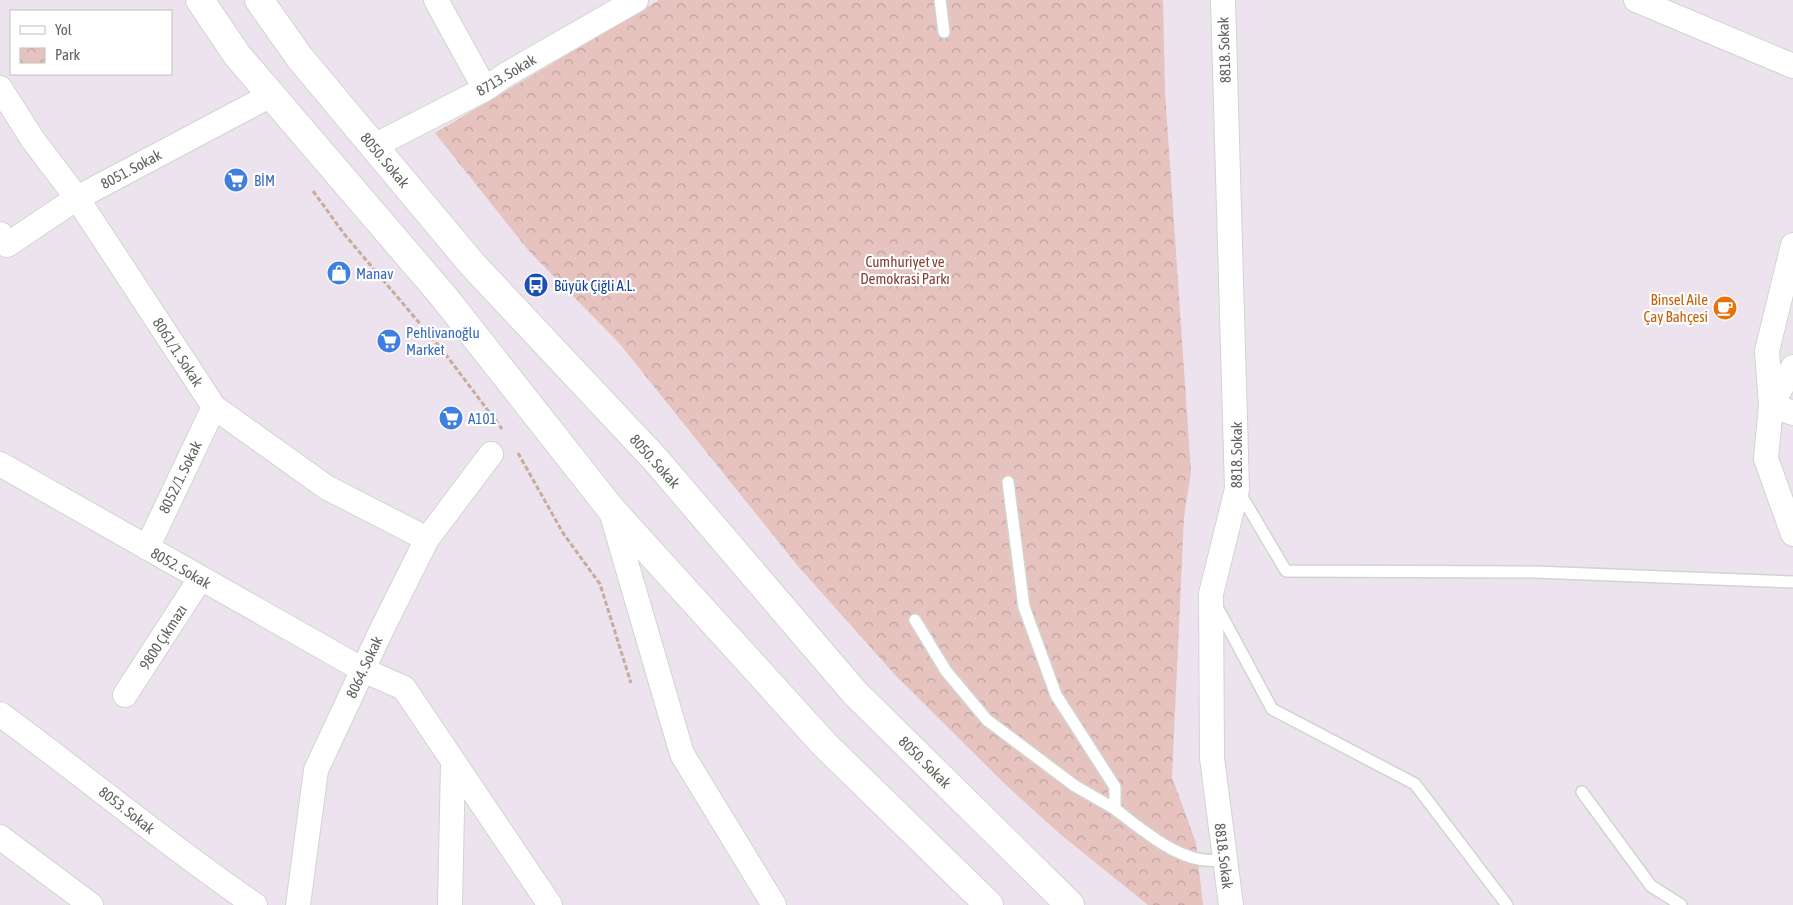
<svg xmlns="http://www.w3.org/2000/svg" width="1793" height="905" font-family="'Asap Condensed',sans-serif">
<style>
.park{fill:url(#park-crowns)}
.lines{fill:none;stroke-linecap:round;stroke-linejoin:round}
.service-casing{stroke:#d0d5cf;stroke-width:14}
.minor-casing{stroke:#d0d5cf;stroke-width:26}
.tertiary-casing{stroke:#d0d5cf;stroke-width:30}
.path{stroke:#c9ab99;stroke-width:3;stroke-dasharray:5 2.5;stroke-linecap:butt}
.service{stroke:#fff;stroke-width:11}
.minor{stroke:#fff;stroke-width:24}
.tertiary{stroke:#fff;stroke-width:28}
.labels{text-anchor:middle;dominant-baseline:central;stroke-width:4.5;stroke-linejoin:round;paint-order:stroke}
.street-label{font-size:15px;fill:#5e645b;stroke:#fff}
.shop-label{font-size:15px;fill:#366cbe;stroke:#fff;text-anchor:start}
.park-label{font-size:15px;fill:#884136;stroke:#fff}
.transit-label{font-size:15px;fill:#164399;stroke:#fff;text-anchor:start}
.food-label{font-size:15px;fill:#c56008;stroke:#fff;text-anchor:end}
</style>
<defs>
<pattern id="park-crowns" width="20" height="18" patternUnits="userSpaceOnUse" patternTransform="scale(1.25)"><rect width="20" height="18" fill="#e6c3bf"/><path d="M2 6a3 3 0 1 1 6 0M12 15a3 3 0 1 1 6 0" fill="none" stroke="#bea29e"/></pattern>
</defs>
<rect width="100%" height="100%" fill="#ece3ee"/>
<path class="park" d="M659,0H1163L1165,91L1191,472L1184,517L1172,777L1196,843L1203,905H1148L1060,834L1009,788L897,677L797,565L619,343L529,251L435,133Z"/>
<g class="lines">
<defs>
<path id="service" d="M940,0L944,32
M1008,482L1024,607L1056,695L1115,787V809C1144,831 1186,869 1225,859
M1238,490L1286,571L1535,572L1793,582
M1216,605L1272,709L1415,784L1507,905
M915,620L946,671L987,720L1075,786L1115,809
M1582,792L1651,886L1681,905"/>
<path id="minor" d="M436,0L485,89
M1223,0L1237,489L1211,594L1212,758L1231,905
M1636,0L1793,66
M0,88L33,140L77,198L214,407L326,487L427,539
M374,146L485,89L507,74L636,0
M0,234L7,245L77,198L271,95
M1793,245L1767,351L1771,405L1766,459L1793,534
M1771,405L1793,367
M1771,405L1793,413
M0,464L363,670L404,688L550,905
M610,508L682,754L774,905
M147,548L214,407
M125,695L200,579
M0,714C86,777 167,845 255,905
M0,837L91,905
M298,905L316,770L382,629L427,539L491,454
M450,905L453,763"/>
<path id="tertiary" d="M200,0L237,55L444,297L610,508L825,745L989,905
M259,0L300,58L472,264L655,459L855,693L1070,905"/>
</defs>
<use href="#service" class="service-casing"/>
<use href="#minor" class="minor-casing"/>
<use href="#tertiary" class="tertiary-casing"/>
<path class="path" d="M313,191L345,235L443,351L502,429
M518,453L563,533L600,584L631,683"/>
<use href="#service" class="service"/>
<use href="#minor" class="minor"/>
<use href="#tertiary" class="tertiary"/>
</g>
<defs>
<symbol id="supermarket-disc" viewBox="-11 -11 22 22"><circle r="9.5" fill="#3f7fe0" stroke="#fff"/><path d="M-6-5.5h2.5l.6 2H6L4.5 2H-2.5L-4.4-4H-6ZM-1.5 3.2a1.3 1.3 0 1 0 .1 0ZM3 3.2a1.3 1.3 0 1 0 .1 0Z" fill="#fff"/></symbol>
<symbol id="shop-disc" viewBox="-11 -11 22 22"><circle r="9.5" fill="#3f7fe0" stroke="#fff"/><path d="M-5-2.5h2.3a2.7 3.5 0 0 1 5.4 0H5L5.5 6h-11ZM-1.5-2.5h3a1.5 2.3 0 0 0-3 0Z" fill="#fff"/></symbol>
<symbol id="bus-disc" viewBox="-11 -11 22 22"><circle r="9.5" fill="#1a4fb4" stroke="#fff"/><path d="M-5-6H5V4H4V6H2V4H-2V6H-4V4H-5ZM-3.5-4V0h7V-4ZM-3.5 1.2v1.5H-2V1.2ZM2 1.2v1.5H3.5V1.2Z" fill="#fff"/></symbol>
<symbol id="cafe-disc" viewBox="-11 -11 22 22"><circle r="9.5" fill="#e8710a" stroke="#fff"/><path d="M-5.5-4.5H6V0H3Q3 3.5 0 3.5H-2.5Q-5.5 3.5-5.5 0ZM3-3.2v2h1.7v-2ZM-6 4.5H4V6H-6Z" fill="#fff"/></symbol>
</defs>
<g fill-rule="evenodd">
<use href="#supermarket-disc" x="222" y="166" width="28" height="28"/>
<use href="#shop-disc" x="325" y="259" width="28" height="28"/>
<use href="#bus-disc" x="522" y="271" width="28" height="28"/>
<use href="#cafe-disc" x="1711" y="294" width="28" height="28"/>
<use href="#supermarket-disc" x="375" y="327" width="28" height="28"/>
<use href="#supermarket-disc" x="437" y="404" width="28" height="28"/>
</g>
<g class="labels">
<g class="street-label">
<text transform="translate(1224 50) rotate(-92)">8818. Sokak</text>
<text transform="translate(506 75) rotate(-31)">8713. Sokak</text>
<text transform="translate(385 160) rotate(50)">8050. Sokak</text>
<text transform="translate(131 169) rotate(-28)">8051. Sokak</text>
<text transform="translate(178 352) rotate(57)">8061/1. Sokak</text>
<text transform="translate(1236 455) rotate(-90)">8818. Sokak</text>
<text transform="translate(655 461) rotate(48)">8050. Sokak</text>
<text transform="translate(180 477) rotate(-64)">8052/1. Sokak</text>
<text transform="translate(181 568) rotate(30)">8052. Sokak</text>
<text transform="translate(163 637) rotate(-57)">9800 Çıkmazı</text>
<text transform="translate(364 667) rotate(-65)">8064. Sokak</text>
<text transform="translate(925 762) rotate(45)">8050. Sokak</text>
<text transform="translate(127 810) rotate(38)">8053. Sokak</text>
<text transform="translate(1224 856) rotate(83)">8818. Sokak</text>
</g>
<g class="shop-label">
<text x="254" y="180">BİM</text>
<text x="356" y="273">Manav</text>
<text x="406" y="332">Pehlivanoğlu<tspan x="406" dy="17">Market</tspan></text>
<text x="468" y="418">A101</text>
</g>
<g class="park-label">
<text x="905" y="261">Cumhuriyet ve<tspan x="905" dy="17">Demokrasi Parkı</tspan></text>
</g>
<g class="transit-label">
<text x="554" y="285">Büyük Çiğli A.L.</text>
</g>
<g class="food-label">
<text x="1708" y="299">Binsel Aile<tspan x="1708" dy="17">Çay Bahçesi</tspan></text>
</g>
</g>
<rect x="10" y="10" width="162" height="65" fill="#ffffff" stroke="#bfc1bd"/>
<rect x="20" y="26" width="25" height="8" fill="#ffffff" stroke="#bfc1bd"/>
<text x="55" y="35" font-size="15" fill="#5e645b">Yol</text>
<rect x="20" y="48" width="25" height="15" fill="url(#park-crowns)" stroke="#bfc1bd"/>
<text x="55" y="60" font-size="15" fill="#5e645b">Park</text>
</svg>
